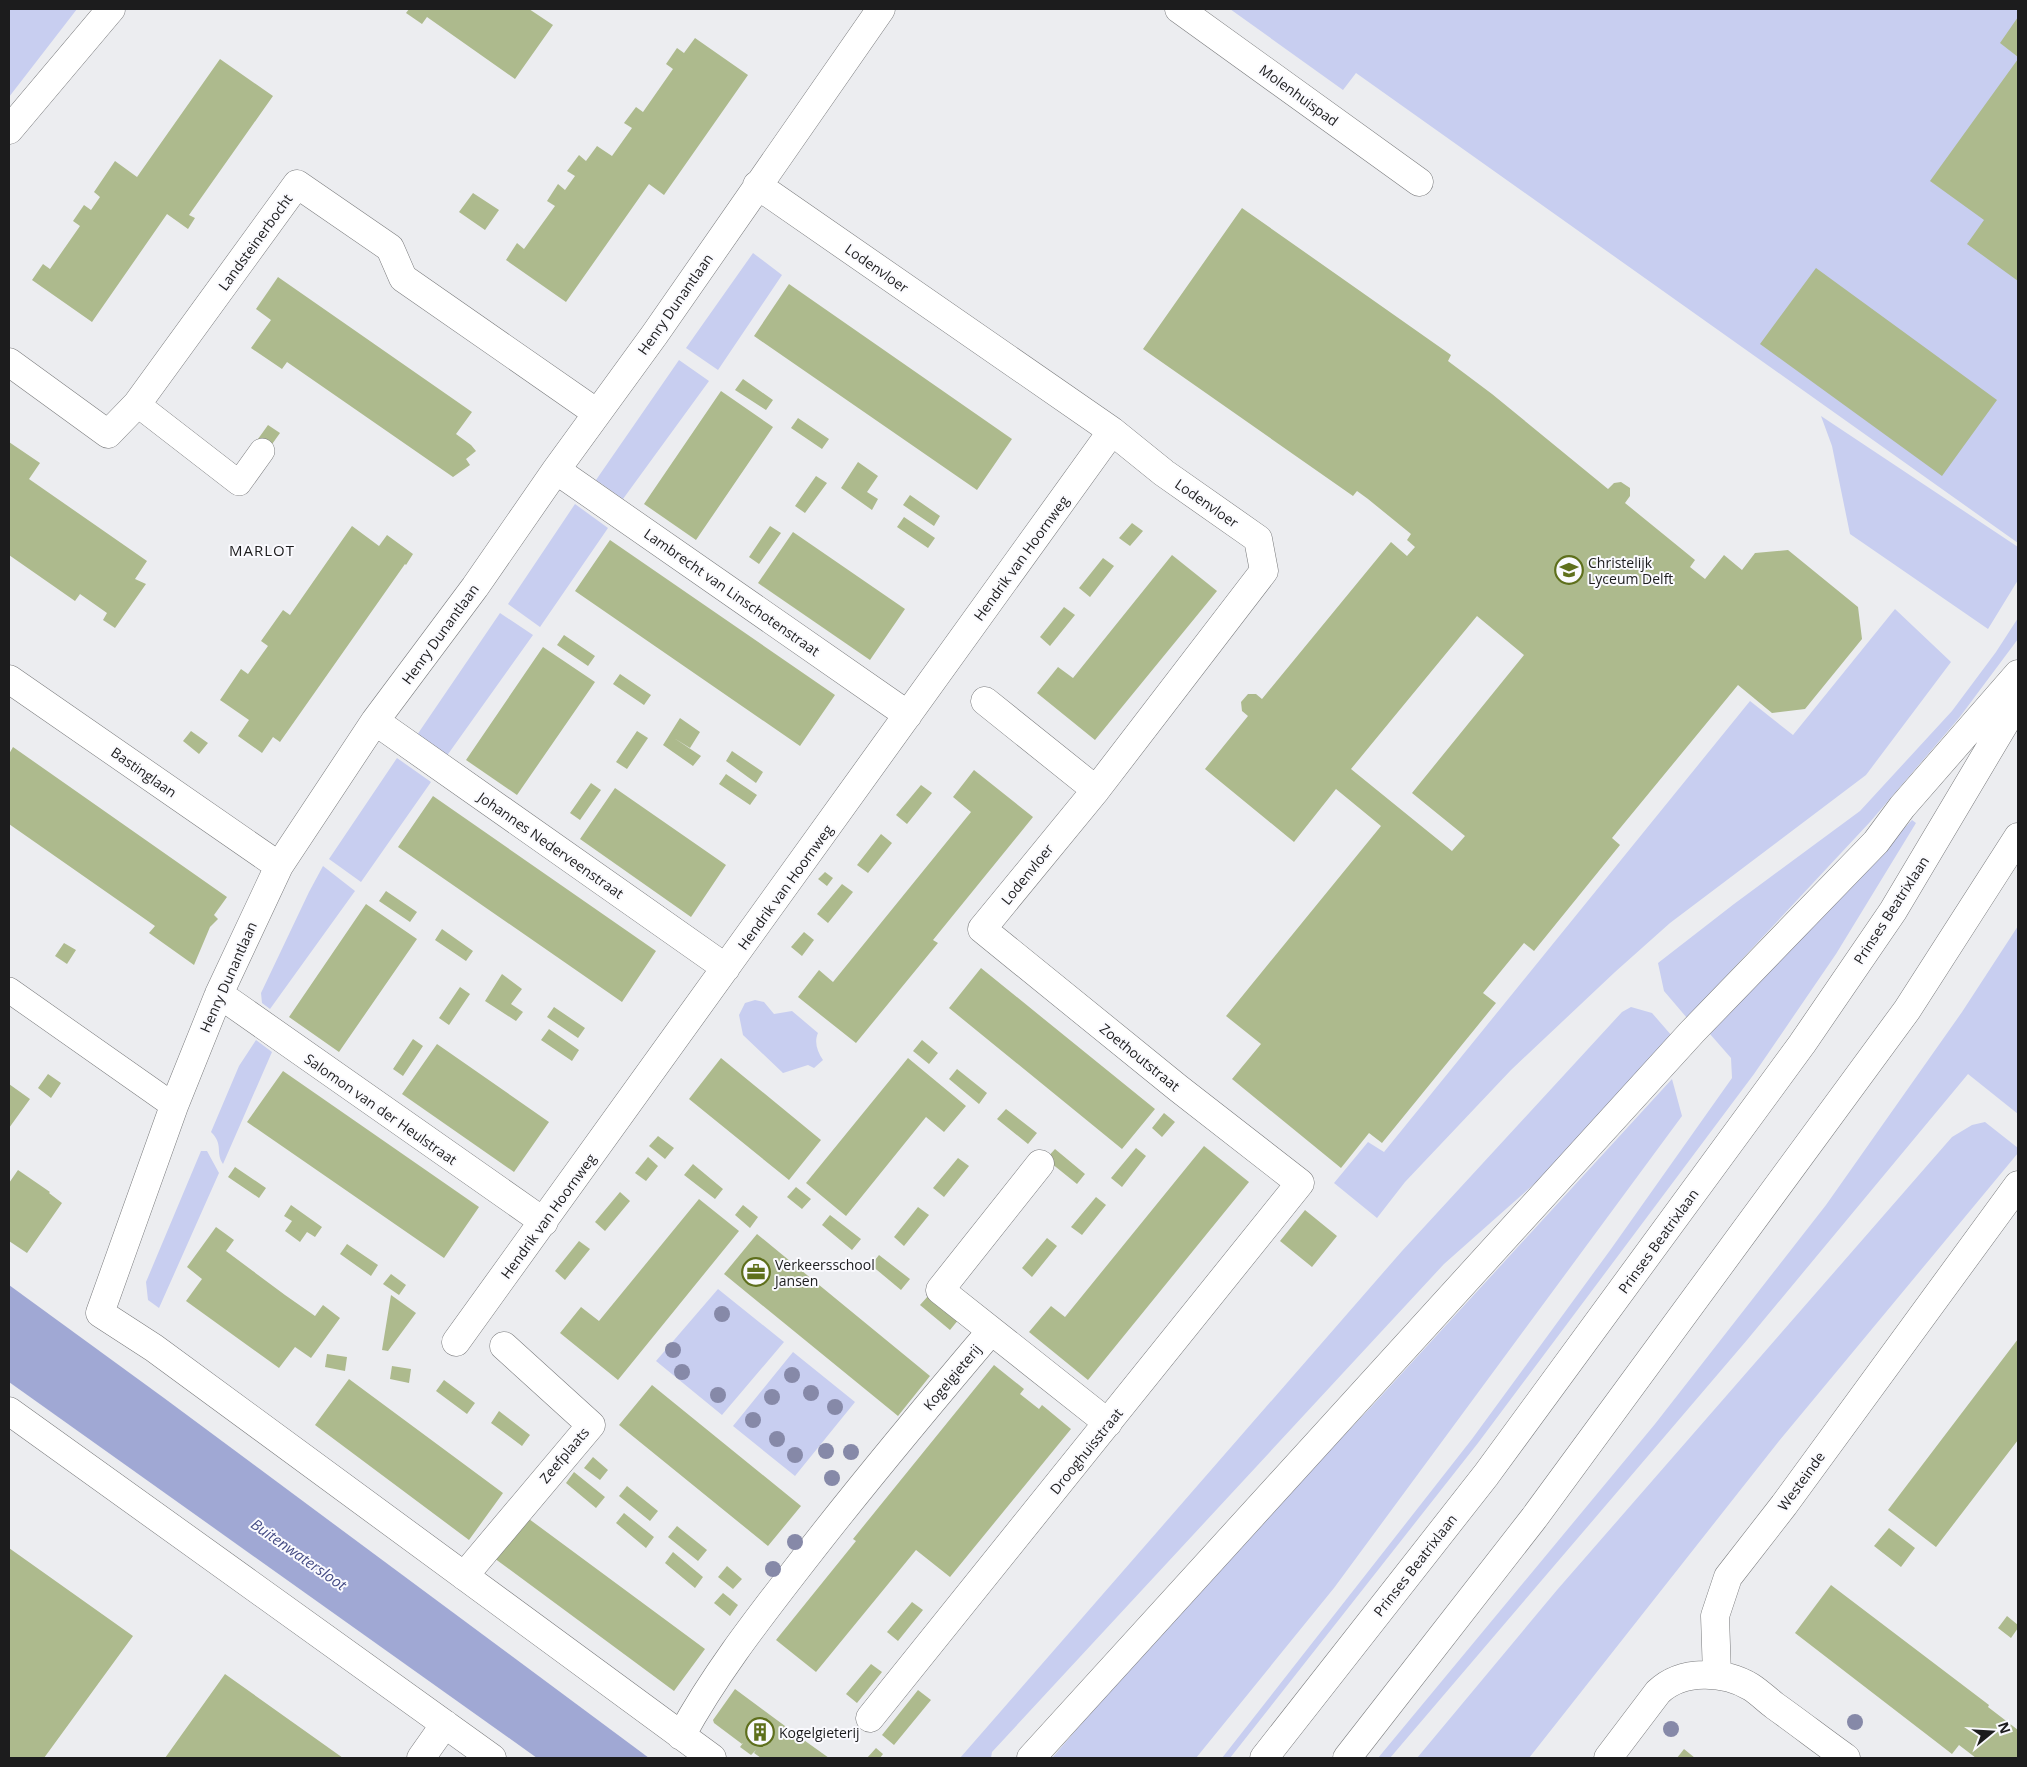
<svg xmlns="http://www.w3.org/2000/svg" width="2027" height="1767" font-family="'Open Sans',sans-serif">
<style>
.green{fill:#c8cef0}
.water{fill:#a0a8d4}
.building{fill:#adba8d;fill-rule:evenodd}
.lines{fill:none;stroke-linecap:round;stroke-linejoin:round}
.lane-casing{stroke:#7a7b7d;stroke-width:26}
.street-casing{stroke:#7a7b7d;stroke-width:29}
.secondary-casing{stroke:#7a7b7d;stroke-width:29}
.primary-casing{stroke:#7a7b7d;stroke-width:29}
.lane{stroke:#fff;stroke-width:25}
.street{stroke:#fff;stroke-width:28}
.secondary{stroke:#fff;stroke-width:28}
.primary{stroke:#fff;stroke-width:28}
.tree{fill:#8689a8}
.labels{text-anchor:middle;dominant-baseline:central;stroke-width:4;stroke-linejoin:round;paint-order:stroke}
.street-label{font-size:14px;fill:#1c1c1d;stroke:#fafafe}
.poi-label{font-size:14px;fill:#1c1c1d;stroke:#fafafe;text-anchor:start}
.neighbourhood-label{font-size:15px;letter-spacing:1px;fill:#1c1c1d;stroke:#fafafe}
.water-label{font-size:15px;font-style:italic;fill:#454c85;stroke:#fafafe}
</style>
<rect width="100%" height="100%" fill="#ecedf0"/>
<path class="green" d="M9,9H77L9,97Z
M1230,9H2018V543L1356,73L1343,90Z
M753,253L782,275L718,370L686,348Z
M679,360L709,381L623,499L596,480Z
M1821,416L2018,547V580L1988,629L1850,534L1832,446Z
M575,504L608,528L540,627L508,604Z
M1895,609L1951,662L1866,775L1670,923L1615,972L1511,1070L1405,1182L1377,1218L1334,1183L1368,1142L1384,1152L1750,701L1793,735Z
M500,613L533,635L446,757L417,735Z
M2018,618V639L1959,718L1870,822L1687,1018L1664,991L1658,963L1734,904L1860,811L1952,711L1996,652Z
M397,758L431,782L361,882L329,859Z
M1912,820L1916,823L1836,954L1754,1074L1478,1443L1230,1758H1222L1472,1439L1611,1249L1732,1078L1731,1058L1710,1034Z
M323,866L355,891L270,1009L262,1003L261,993L309,892Z
M2018,926V1114L1968,1074L1747,1340L1390,1758H1378L1655,1424L1826,1205L1962,1012Z
M755,1000L764,1002L774,1014L792,1011L818,1033C814,1042 817,1051 823,1060L814,1068L808,1065L783,1073L743,1035L739,1015L745,1003Z
M1631,1007L1652,1013L1672,1036L1560,1161L1444,1264L992,1752L991,1758H960L1402,1251L1622,1012Z
M256,1040L272,1052L223,1164C215,1152 224,1145 211,1132L239,1066Z
M1672,1079L1682,1116L1334,1588L1196,1758H1052L1199,1587L1371,1407Z
M1985,1122L2018,1148V1153L1779,1441L1529,1758H1417L1557,1590L1952,1137L1972,1125Z
M201,1151H207L219,1173L159,1308L148,1300L146,1282Z
M718,1289L784,1342L722,1415L656,1361Z
M793,1352L855,1402L795,1476L733,1426Z"/>
<path class="water" d="M9,1285L164,1398L649,1758H537L9,1382Z"/>
<path class="building" d="M409,9H529L553,25L515,79L427,17L422,24L406,13Z
M2018,17V57L2000,43Z
M695,38L748,75L664,195L649,184L566,302L506,260L517,243L524,249L555,206L547,201L558,184L565,190L575,176L567,171L579,155L586,161L597,146L612,156L632,128L624,123L636,107L643,112L673,69L666,64L677,48L684,53Z
M220,59L273,96L189,215L195,218L188,229L167,214L92,322L32,280L43,264L50,269L80,226L73,221L84,205L91,210L100,197L94,192L115,161L137,177Z
M2018,59V281L1967,244L1984,220L1930,181Z
M473,193L499,210L485,230L459,212Z
M1242,208L1451,355L1448,361L1492,394L1608,489L1614,483L1621,482L1630,488V496L1625,503L1695,560L1690,567L1705,579L1724,555L1742,570L1755,553L1788,550L1858,607L1862,639L1805,709L1772,713L1738,685L1612,838L1620,845L1534,951L1524,943L1483,993L1496,1003L1382,1143L1369,1133L1341,1168L1232,1079L1261,1044L1226,1016L1381,826L1336,789L1294,842L1205,769L1248,716L1242,711L1241,702L1248,694H1256L1262,699L1391,542L1407,556L1415,547L1407,540L1411,534L1368,499L1357,491L1353,496L1143,349ZM1477,616L1524,655L1412,793L1465,836L1452,851L1351,769Z
M1816,268L1997,400L1942,476L1760,344Z
M278,277L472,412L456,434L471,445L476,451L466,459L470,465L453,477L287,362L282,369L251,348L271,320L256,309Z
M789,284L1012,439L977,490L754,336Z
M743,379L773,400L766,410L735,390Z
M721,391L773,427L696,540L644,504Z
M798,418L829,439L822,449L791,428Z
M268,425L280,433L270,447L258,439Z
M9,442L40,463L29,479L147,561L135,579L146,584L115,628L103,620L107,613L80,594L75,601L9,555Z
M858,462L878,476L867,492L878,499L872,510L841,488Z
M816,476L827,483L805,513L795,506Z
M910,495L940,516L934,526L903,505Z
M904,517L935,538L928,548L897,527Z
M1132,523L1143,531L1130,546L1119,538Z
M352,526L379,546L387,535L413,554L406,565L405,564L280,742L273,737L262,753L238,736L249,720L220,700L241,669L248,674L268,646L261,641L283,610L290,615Z
M770,526L781,533L759,564L749,557Z
M793,532L905,609L870,660L758,583Z
M610,540L835,695L800,746L575,591Z
M1172,555L1217,591L1095,740L1037,693L1058,667L1073,678Z
M1103,558L1114,566L1090,597L1079,588Z
M1064,607L1075,615L1050,646L1040,637Z
M564,635L595,656L588,666L557,645Z
M543,647L595,682L517,795L466,760Z
M620,674L651,695L644,705L613,684Z
M680,718L700,732L690,748L674,738L701,756L693,766L663,745Z
M191,731L208,743L199,754L183,741Z
M637,731L648,738L627,769L616,762Z
M13,747L227,897L214,915L218,919L210,927L194,965L149,933L155,926L9,824V754Z
M732,751L763,772L756,783L726,761Z
M974,770L1033,817L933,940L938,943L856,1043L798,997L819,970L833,982L971,812L953,797Z
M726,774L757,795L750,805L719,784Z
M591,783L601,790L580,820L570,813Z
M921,785L932,793L907,824L896,815Z
M615,788L726,865L691,917L580,839Z
M433,796L656,951L622,1002L398,847Z
M881,834L892,843L868,873L857,865Z
M825,872L833,878L827,886L818,879Z
M842,884L853,892L828,923L817,914Z
M386,891L417,912L410,922L379,901Z
M366,904L417,939L339,1052L289,1017Z
M442,929L473,951L466,961L435,940Z
M804,932L814,940L802,956L791,947Z
M64,943L76,950L67,964L55,956Z
M981,968L1155,1109L1122,1149L949,1008Z
M502,974L522,989L511,1004L523,1012L516,1021L485,1001Z
M460,987L470,994L449,1025L439,1018Z
M554,1007L585,1028L578,1038L547,1017Z
M549,1029L579,1050L572,1061L541,1040Z
M413,1039L423,1046L403,1076L393,1069Z
M922,1040L938,1053L929,1064L913,1051Z
M437,1044L549,1122L514,1172L402,1094Z
M721,1058L821,1140L789,1180L689,1099Z
M908,1058L966,1106L944,1132L926,1117L846,1216L806,1183Z
M957,1069L987,1093L979,1104L949,1079Z
M283,1071L479,1207L444,1258L247,1122Z
M48,1074L61,1083L51,1098L38,1088Z
M9,1084L30,1099L9,1128Z
M1006,1109L1037,1133L1028,1144L997,1119Z
M1164,1113L1175,1122L1162,1137L1152,1128Z
M658,1136L674,1148L665,1159L649,1146Z
M1204,1146L1249,1182L1088,1380L1029,1332L1051,1306L1065,1317Z
M1136,1148L1146,1156L1122,1187L1111,1178Z
M1055,1149L1085,1174L1077,1184L1046,1159Z
M648,1157L658,1166L646,1181L635,1173Z
M958,1158L969,1166L944,1197L933,1188Z
M693,1164L723,1189L715,1199L684,1175Z
M235,1167L266,1188L259,1198L228,1177Z
M18,1170L50,1192L49,1193L62,1203L27,1253L9,1241V1183Z
M796,1187L811,1199L802,1209L787,1197Z
M620,1192L630,1201L605,1231L595,1222Z
M1096,1197L1106,1205L1082,1235L1071,1227Z
M699,1199L739,1231L618,1380L560,1333L581,1307L599,1321Z
M291,1205L322,1227L315,1237L307,1232L300,1242L285,1231L292,1221L284,1216Z
M743,1205L758,1217L750,1228L735,1215Z
M918,1207L929,1215L904,1246L894,1237Z
M1305,1210L1337,1236L1312,1267L1280,1241Z
M830,1215L861,1239L852,1250L822,1225Z
M216,1227L234,1240L226,1251L285,1295L315,1316L323,1305L340,1318L311,1358L295,1347L279,1368L186,1301L202,1279L187,1267Z
M757,1234L930,1376L898,1416L724,1274Z
M1047,1238L1057,1246L1032,1277L1022,1268Z
M579,1241L590,1249L565,1280L555,1271Z
M347,1244L378,1265L371,1276L340,1254Z
M879,1255L910,1279L901,1290L871,1265Z
M391,1274L406,1285L399,1295L383,1284Z
M391,1295L416,1313L388,1351L382,1350Z
M929,1295L959,1319L950,1330L920,1305Z
M2018,1339V1440L1936,1547L1888,1510Z
M327,1354L347,1357L345,1371L325,1367Z
M994,1365L1024,1389L1020,1394L1039,1409L1042,1405L1071,1429L950,1577L916,1550L816,1672L776,1640L856,1541L853,1539Z
M392,1366L411,1369L409,1383L390,1379Z
M349,1379L503,1493L469,1540L315,1425Z
M444,1380L475,1403L467,1414L436,1391Z
M652,1385L801,1506L768,1546L619,1425Z
M499,1411L530,1435L522,1446L491,1423Z
M593,1457L608,1470L600,1480L584,1468Z
M574,1472L605,1497L596,1508L566,1483Z
M627,1486L658,1511L650,1521L619,1496Z
M624,1513L654,1537L646,1548L616,1523Z
M525,1516L705,1649L674,1691L494,1558Z
M677,1526L707,1550L698,1561L668,1537Z
M1889,1528L1915,1548L1901,1567L1874,1546Z
M9,1548L133,1636L44,1758H9Z
M673,1552L703,1577L695,1588L665,1563Z
M727,1566L742,1579L733,1589L718,1577Z
M1831,1585L1989,1705L1988,1707L2018,1730V1758H1976L1959,1745L1952,1754L1795,1633Z
M723,1593L738,1605L730,1616L714,1603Z
M912,1602L923,1610L898,1641L887,1632Z
M2007,1616L2018,1625V1628L2011,1638L1998,1628Z
M871,1664L882,1672L857,1703L846,1694Z
M225,1674L343,1758H165Z
M735,1689L808,1743L829,1758H761L754,1753L756,1750L751,1755L740,1747L743,1743L742,1744L714,1723L713,1720Z
M918,1690L931,1700L894,1745L882,1735Z
M876,1748L883,1754L880,1758H867Z
M1684,1749L1695,1758H1677Z"/>
<g class="lines">
<defs>
<path id="lane" d="M137,404L239,483L262,451
M9,990L174,1106"/>
<path id="street" d="M1179,9L1419,182
M9,130L111,9
M757,185L1112,431L1164,473L1258,539L1264,571L1096,790L982,929L1178,1088L1300,1183L870,1718
M9,362L108,434L137,404L297,184L390,248L403,278L597,413
M556,470L908,715
M9,679L279,866
M985,701L1096,790
M375,721L726,968
M219,994L544,1222
M1040,1164L940,1290L1108,1423
M456,1342L1112,431
M9,1411L492,1758
M464,1576L591,1425L504,1346
M681,1736C713,1677 754,1624 795,1571C858,1489 924,1410 991,1331
M421,1758L445,1724
M712,1758L154,1348L100,1313L174,1106L219,994L279,866L375,721L475,587L556,470L655,334L881,9"/>
<path id="secondary" d="M1717,1675L1715,1616L1728,1577L1784,1505L2018,1185
M1608,1758L1658,1692C1682,1669 1724,1671 1751,1687C1759,1692 1767,1700 1775,1706C1799,1723 1822,1741 1846,1758"/>
<path id="primary" d="M1031,1758L1692,1032L1876,842L1902,807L2018,674
M1264,1758L1486,1475L1802,1044L1893,911L2018,701
M1347,1758L1534,1518L1907,1010L2018,837"/>
</defs>
<use href="#lane" class="lane-casing"/>
<use href="#street" class="street-casing"/>
<use href="#secondary" class="secondary-casing"/>
<use href="#primary" class="primary-casing"/>
<use href="#lane" class="lane"/>
<use href="#street" class="street"/>
<use href="#secondary" class="secondary"/>
<use href="#primary" class="primary"/>
</g>
<g class="tree">
<circle cx="722" cy="1314" r="8"/>
<circle cx="673" cy="1350" r="8"/>
<circle cx="682" cy="1372" r="8"/>
<circle cx="792" cy="1375" r="8"/>
<circle cx="811" cy="1393" r="8"/>
<circle cx="718" cy="1395" r="8"/>
<circle cx="772" cy="1397" r="8"/>
<circle cx="835" cy="1407" r="8"/>
<circle cx="753" cy="1420" r="8"/>
<circle cx="777" cy="1439" r="8"/>
<circle cx="826" cy="1451" r="8"/>
<circle cx="851" cy="1452" r="8"/>
<circle cx="795" cy="1455" r="8"/>
<circle cx="832" cy="1478" r="8"/>
<circle cx="795" cy="1542" r="8"/>
<circle cx="773" cy="1569" r="8"/>
<circle cx="1855" cy="1722" r="8"/>
<circle cx="1671" cy="1729" r="8"/>
</g>
<defs>
<symbol id="school-ring" viewBox="-11 -11 22 22"><circle r="9.5" fill="#fafafe" stroke="#5e6f1c" stroke-width="1.5"/><path d="M0-5L7-2L0 1L-7-2ZM-4 1L0 2.5L4 1V4Q0 6-4 4Z" fill="#5e6f1c"/></symbol>
<symbol id="office-ring" viewBox="-11 -11 22 22"><circle r="9.5" fill="#fafafe" stroke="#5e6f1c" stroke-width="1.5"/><path d="M-6-3h4V-5.5h4V-3h4V5H-6ZM-1-4.5V-3h2v-1.5ZM-6 0V1H6V0Z" fill="#5e6f1c"/></symbol>
<symbol id="building-ring" viewBox="-11 -11 22 22"><circle r="9.5" fill="#fafafe" stroke="#5e6f1c" stroke-width="1.5"/><path d="M-4-6H4V6H1V3H-1V6H-4ZM-2.5-4.3h1.7v1.8h-1.7ZM.8-4.3h1.7v1.8H.8ZM-2.5-1h1.7V.8h-1.7ZM.8-1h1.7V.8H.8Z" fill="#5e6f1c"/></symbol>
</defs>
<g fill-rule="evenodd">
<use href="#school-ring" x="1553" y="554" width="32" height="32"/>
<use href="#office-ring" x="740" y="1256" width="32" height="32"/>
<use href="#building-ring" x="744" y="1716" width="32" height="32"/>
</g>
<g class="labels">
<g class="street-label">
<text transform="translate(1299 95) rotate(36)">Molenhuispad</text>
<text transform="translate(255 242) rotate(-54)">Landsteinerbocht</text>
<text transform="translate(877 268) rotate(35)">Lodenvloer</text>
<text transform="translate(675 304) rotate(-55)">Henry Dunantlaan</text>
<text transform="translate(1207 503) rotate(35)">Lodenvloer</text>
<text transform="translate(1021 558) rotate(-54)">Hendrik van Hoornweg</text>
<text transform="translate(732 592) rotate(35)">Lambrecht van Linschotenstraat</text>
<text transform="translate(440 634) rotate(-54)">Henry Dunantlaan</text>
<text transform="translate(144 772) rotate(35)">Bastinglaan</text>
<text transform="translate(551 845) rotate(35)">Johannes Nederveenstraat</text>
<text transform="translate(1027 874) rotate(-51)">Lodenvloer</text>
<text transform="translate(785 887) rotate(-54)">Hendrik van Hoornweg</text>
<text transform="translate(1891 910) rotate(-57)">Prinses Beatrixlaan</text>
<text transform="translate(228 977) rotate(-66)">Henry Dunantlaan</text>
<text transform="translate(1140 1057) rotate(39)">Zoethoutstraat</text>
<text transform="translate(381 1109) rotate(35)">Salomon van der Heulstraat</text>
<text transform="translate(548 1216) rotate(-54)">Hendrik van Hoornweg</text>
<text transform="translate(1658 1241) rotate(-54)">Prinses Beatrixlaan</text>
<text transform="translate(952 1377) rotate(-50)">Kogelgieterij</text>
<text transform="translate(1086 1451) rotate(-51)">Drooghuisstraat</text>
<text transform="translate(564 1455) rotate(-50)">Zeefplaats</text>
<text transform="translate(1801 1481) rotate(-54)">Westeinde</text>
<text transform="translate(1415 1565) rotate(-52)">Prinses Beatrixlaan</text>
</g>
<g class="poi-label">
<text x="1588" y="562">Christelijk<tspan x="1588" dy="16">Lyceum Delft</tspan></text>
<text x="775" y="1264">Verkeersschool<tspan x="775" dy="16">Jansen</tspan></text>
<text x="779" y="1732">Kogelgieterij</text>
</g>
<g class="neighbourhood-label">
<text x="262" y="550">MARLOT</text>
</g>
<g class="water-label">
<text transform="translate(299 1554) rotate(35)">Buitenwatersloot</text>
</g>
</g>
<rect width="2027" height="1767" fill="none" stroke="#1c1c1d" stroke-width="20"/>
<g transform="translate(1992 1732) rotate(72)" stroke="#fafafe" stroke-width="4" paint-order="stroke">
<path d="M0-4L9 19L0 12L-9 19Z" fill="#1c1c1d"/>
<text y="-8" font-size="14" font-weight="bold" text-anchor="middle" fill="#1c1c1d">N</text>
</g>
</svg>
